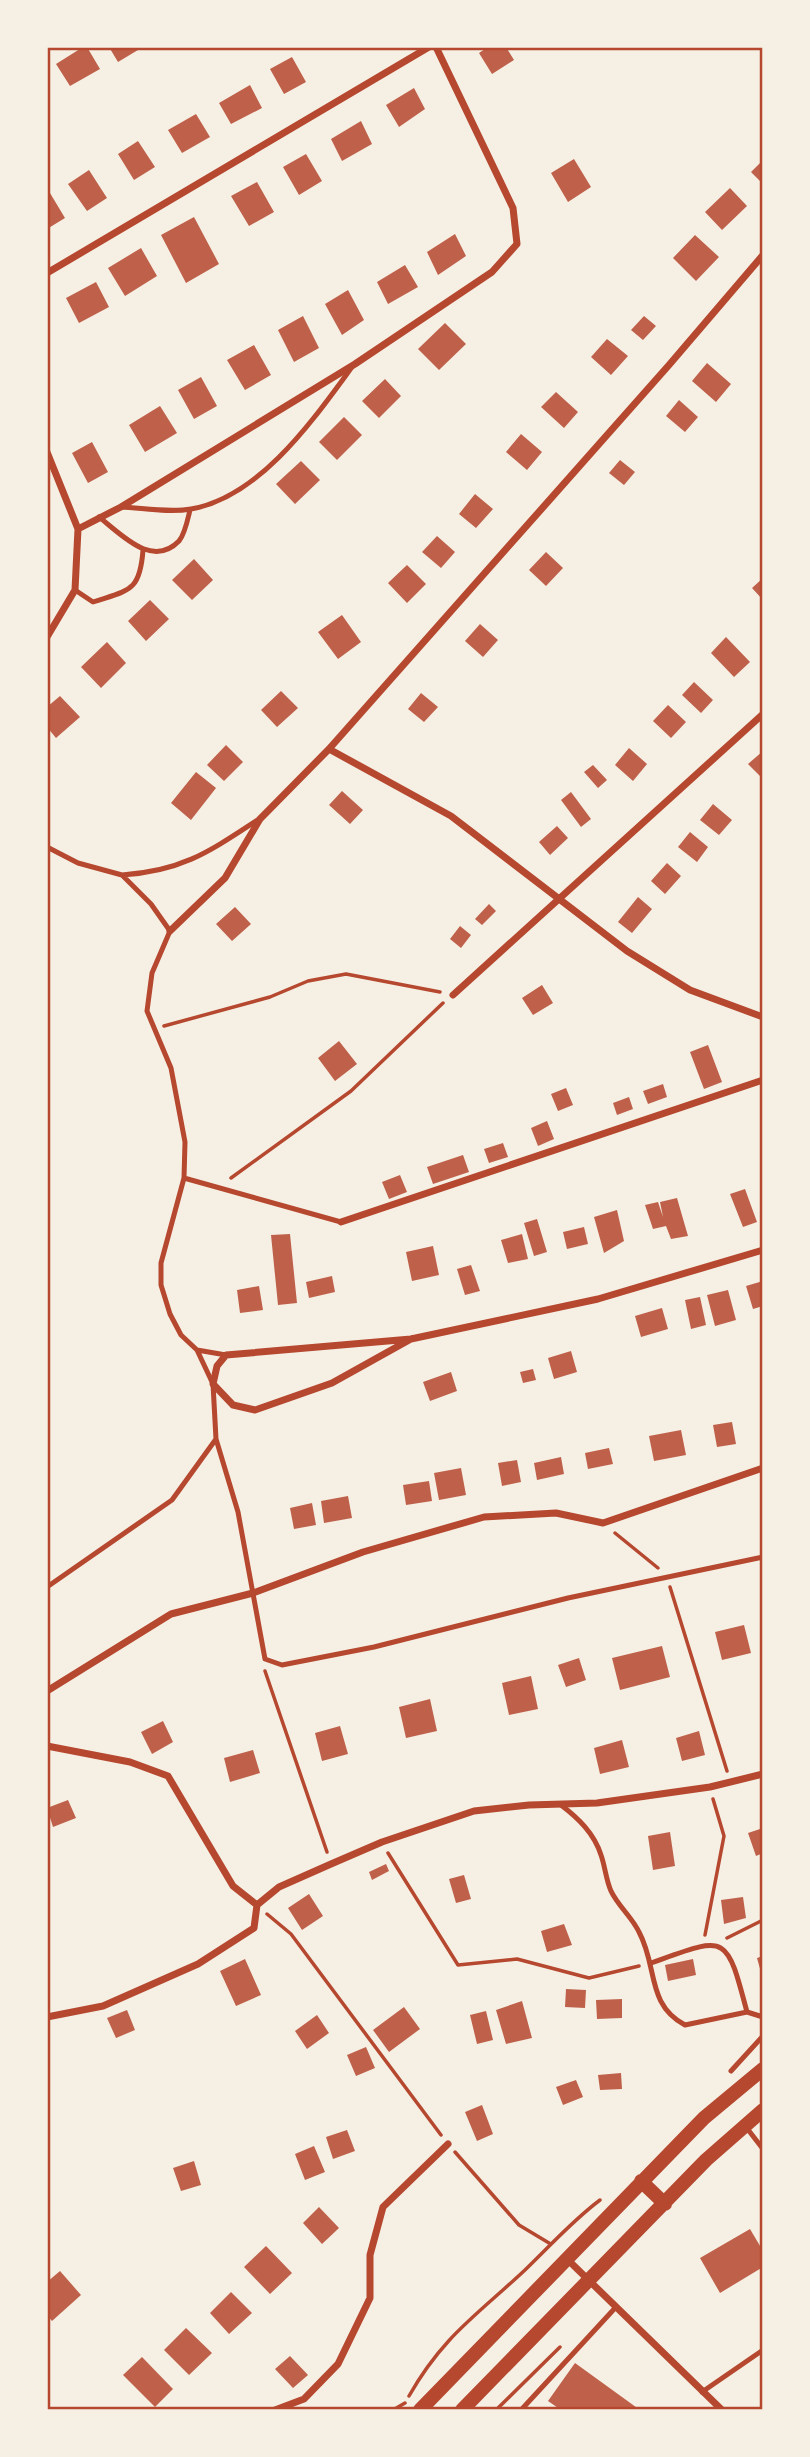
<svg xmlns="http://www.w3.org/2000/svg" width="810" height="2457" font-family="Inter,sans-serif">
<style>
.building{fill:#bf614a}
.lines{fill:none;stroke-linecap:round;stroke-linejoin:round}
.path{stroke:#b5482f;stroke-width:3.5}
.service{stroke:#b5482f;stroke-width:5}
.minor{stroke:#b5482f;stroke-width:7}
.secondary{stroke:#b5482f;stroke-width:14}
.neatline{fill:none;stroke:#b5482f;stroke-width:2.5}
</style>
<rect width="100%" height="100%" fill="#f6efe4"/>
<path class="building" d="M83,47H87L100,69L70,86L56,64Z
M109,47H143L118,62Z
M488,47H506L514,60L492,74L479,53Z
M292,57L306,82L284,94L270,69Z
M250,85L262,108L231,124L219,103Z
M414,88L425,109L399,127L386,105Z
M196,114L210,137L182,153L168,130Z
M361,121L372,144L342,161L331,139Z
M138,141L155,167L134,180L118,154Z
M306,154L322,181L299,195L283,167Z
M574,159L591,187L568,202L551,173Z
M763,160V184L751,172Z
M89,170L107,198L87,211L68,184Z
M257,182L274,212L249,226L231,196Z
M730,188L747,206L722,230L705,212Z
M50,193L65,218L47,229V194Z
M194,217L219,264L186,283L161,235Z
M455,234L466,256L438,275L427,252Z
M695,235L719,257L696,281L673,258Z
M141,248L157,276L125,296L108,268Z
M405,265L418,287L388,304L377,282Z
M96,282L109,307L79,323L66,298Z
M348,290L364,320L342,335L325,304Z
M303,316L319,348L294,362L278,330Z
M644,316L656,326L643,340L631,330Z
M445,323L466,344L439,370L418,349Z
M607,339L628,356L611,375L591,357Z
M254,345L271,375L245,390L227,360Z
M707,363L731,384L716,402L692,381Z
M201,377L217,406L194,419L178,390Z
M385,379L401,396L379,418L362,401Z
M556,392L578,412L564,428L541,407Z
M679,400L698,417L685,432L666,416Z
M160,406L177,433L145,452L129,425Z
M344,417L362,435L337,460L319,442Z
M521,434L542,452L527,470L506,452Z
M92,442L108,472L88,483L72,453Z
M620,460L635,472L624,485L609,473Z
M301,461L320,480L295,504L276,484Z
M475,494L493,509L476,528L459,514Z
M437,536L455,552L441,568L422,552Z
M546,552L563,568L546,586L529,570Z
M194,559L213,580L192,600L172,580Z
M407,565L426,584L407,603L388,583Z
M763,578V600L752,588Z
M150,600L169,619L146,641L128,621Z
M342,615L361,642L338,659L318,632Z
M480,624L498,640L483,657L465,641Z
M726,637L750,662L734,677L711,653Z
M107,642L126,663L101,688L81,667Z
M694,682L713,700L701,713L682,695Z
M281,691L298,708L277,727L261,710Z
M421,693L438,707L424,722L408,709Z
M60,696L80,717L56,738L47,727V707Z
M668,705L686,722L671,738L653,721Z
M226,745L243,762L224,781L207,765Z
M629,748L647,764L633,781L615,765Z
M763,751V779L748,764Z
M593,765L607,780L598,788L584,772Z
M196,772L216,788L191,820L171,803Z
M342,791L363,810L350,824L329,805Z
M571,792L591,819L581,827L561,800Z
M713,804L732,820L719,835L700,820Z
M557,826L568,838L550,855L539,842Z
M690,832L708,847L697,862L678,847Z
M667,863L681,876L665,894L651,881Z
M638,897L652,909L632,933L618,922Z
M489,904L496,911L482,925L475,919Z
M235,907L251,924L232,941L216,924Z
M460,926L471,935L461,948L450,939Z
M542,985L553,1003L533,1015L522,998Z
M339,1041L357,1064L335,1081L318,1058Z
M708,1045L722,1082L704,1089L690,1052Z
M663,1084L667,1097L648,1104L643,1091Z
M566,1088L573,1105L558,1111L551,1094Z
M629,1097L633,1109L617,1115L613,1103Z
M547,1121L554,1139L538,1146L531,1128Z
M503,1143L508,1157L489,1163L484,1149Z
M463,1155L469,1172L433,1184L427,1167Z
M400,1175L407,1192L389,1199L382,1182Z
M745,1189L757,1222L743,1227L730,1194Z
M677,1198L688,1236L671,1239L666,1226L653,1229L645,1205L658,1202L663,1217L660,1202Z
M617,1210L624,1241L604,1253L594,1217Z
M537,1219L547,1252L534,1256L524,1223Z
M584,1227L588,1244L567,1249L563,1232Z
M290,1234L297,1303L278,1305L271,1235Z
M522,1234L528,1259L508,1263L501,1240Z
M433,1246L439,1275L412,1281L406,1252Z
M471,1265L480,1291L465,1295L457,1269Z
M332,1276L335,1292L309,1298L306,1282Z
M763,1281V1306L753,1309L746,1286Z
M259,1286L263,1310L240,1313L237,1290Z
M728,1290L736,1320L715,1326L707,1295Z
M700,1297L706,1325L691,1329L685,1300Z
M662,1308L668,1329L641,1337L635,1316Z
M571,1351L577,1372L554,1379L548,1358Z
M533,1369L536,1380L523,1383L520,1372Z
M451,1372L457,1391L430,1401L423,1382Z
M732,1422L736,1444L717,1447L713,1425Z
M681,1430L686,1455L654,1461L649,1436Z
M609,1448L613,1464L588,1469L585,1453Z
M561,1457L564,1474L537,1480L534,1463Z
M517,1460L521,1482L502,1486L498,1463Z
M461,1468L466,1495L439,1500L434,1473Z
M429,1481L432,1501L406,1505L403,1485Z
M348,1496L352,1518L324,1523L321,1501Z
M312,1503L316,1525L294,1529L290,1508Z
M744,1625L751,1653L722,1660L715,1632Z
M662,1646L670,1677L620,1690L612,1658Z
M579,1658L586,1680L566,1687L558,1665Z
M531,1676L538,1709L509,1715L502,1683Z
M430,1699L437,1731L406,1738L399,1707Z
M163,1721L173,1742L152,1754L141,1732Z
M340,1726L348,1754L322,1761L315,1733Z
M699,1731L705,1755L682,1761L676,1738Z
M622,1740L629,1767L600,1774L594,1748Z
M253,1750L260,1773L230,1782L224,1758Z
M68,1800L76,1818L53,1827L47,1808Z
M763,1828V1853L756,1856L748,1833Z
M670,1832L675,1866L653,1870L648,1836Z
M386,1864L389,1871L372,1880L369,1872Z
M464,1875L471,1899L456,1903L449,1879Z
M309,1894L323,1916L302,1930L288,1908Z
M743,1897L746,1918L724,1924L721,1900Z
M564,1924L572,1945L547,1952L541,1931Z
M763,1956V1976H762L757,1958Z
M245,1959L261,1995L236,2006L220,1971Z
M693,1959L696,1975L668,1981L665,1965Z
M566,1989L586,1990L585,2008L565,2007Z
M622,1999V2018L597,2019L596,2000Z
M522,2001L532,2038L506,2044L496,2010Z
M404,2007L420,2029L389,2052L373,2030Z
M127,2010L135,2030L116,2038L107,2018Z
M486,2011L493,2040L477,2044L470,2015Z
M317,2015L329,2033L307,2049L295,2031Z
M366,2047L375,2068L356,2076L347,2055Z
M621,2073L622,2089L600,2090L598,2075Z
M576,2080L583,2097L563,2105L556,2087Z
M482,2105L493,2134L477,2141L465,2112Z
M347,2130L355,2151L333,2159L326,2137Z
M314,2146L325,2172L305,2180L295,2154Z
M194,2161L201,2185L181,2191L173,2168Z
M319,2207L339,2228L322,2244L303,2223Z
M750,2229L763,2251V2267L720,2293L700,2258Z
M266,2246L292,2273L270,2294L244,2267Z
M60,2271L81,2295L52,2321L47,2315V2282Z
M231,2292L252,2313L229,2334L210,2313Z
M186,2328L212,2353L189,2375L164,2350Z
M290,2356L308,2375L293,2388L275,2369Z
M142,2357L173,2389L155,2407L123,2375Z
M575,2363L640,2410H561L548,2401Z"/>
<g class="lines">
<path class="path" d="M164,1026L270,997L308,981L346,974L440,992
M231,1178L351,1091L443,1003
M615,1533L658,1568
M670,1587L727,1771
M265,1671L327,1852
M388,1853L458,1965L517,1959L589,1978L639,1966
M267,1914L291,1934L441,2135
M705,1935L724,1836L713,1799
M727,1938L763,1920
M455,2152L519,2225L549,2243
M409,2396C443,2336 477,2315 525,2270C550,2246 572,2221 600,2200
M393,2410L405,2403
M496,2410L560,2347"/>
<path class="service" d="M121,507C143,508 169,513 191,509C260,497 313,420 352,367
M99,517C121,534 152,569 179,541C185,534 188,518 190,510
M75,590L93,602C129,590 140,592 143,550
M47,847L78,863L122,875L151,904L170,931L152,973L147,1011L171,1068L185,1142L184,1178L161,1263V1285L170,1314L181,1335L197,1350L213,1384L216,1439L172,1500L47,1587
M122,875C183,871 210,851 259,819
M184,1178L341,1222
M197,1350L226,1355
M216,1439L238,1512L265,1659L282,1665L374,1647L568,1598L763,1557
M561,1805C578,1818 594,1833 601,1855C605,1866 606,1880 611,1891C618,1906 632,1917 639,1932C658,1967 646,2004 685,2025L747,2012L763,2017
M651,1963C727,1936 726,1932 747,2012
M731,2071L763,2036
M746,2127L763,2149
M702,2392L763,2350
M521,2410L616,2307"/>
<path class="minor" d="M47,273L429,47
M47,452L78,529
M47,637L75,590L78,529L121,507L355,364L492,272L517,244L513,208L436,47
M329,749L451,816L627,951L690,990L763,1017
M170,931L225,878L260,819L329,749L669,365L763,255
M453,995L763,714
M341,1222L763,1080
M411,1339L332,1383L255,1410L233,1405L213,1384L217,1366L226,1355L411,1339L598,1299L763,1250
M47,1691L171,1614L253,1593L363,1552L484,1517L556,1513L603,1523L763,1468
M47,1746L130,1762L168,1776L233,1886L257,1905
M47,2017L103,2006L198,1964L254,1928L257,1905L279,1887L331,1864L382,1842L474,1811L529,1805L597,1803L710,1787L763,1774
M568,2260L722,2410
M275,2410L304,2399L338,2364L370,2298V2255L383,2207L448,2144"/>
<path class="secondary" d="M641,2181L665,2204
M420,2410L704,2118L763,2069
M462,2410L706,2160L763,2110"/>
</g>
<rect width="810" height="2457" fill="none" stroke="#f6efe4" stroke-width="98"/>
<rect x="49" y="49" width="712" height="2359" class="neatline"/>
</svg>
